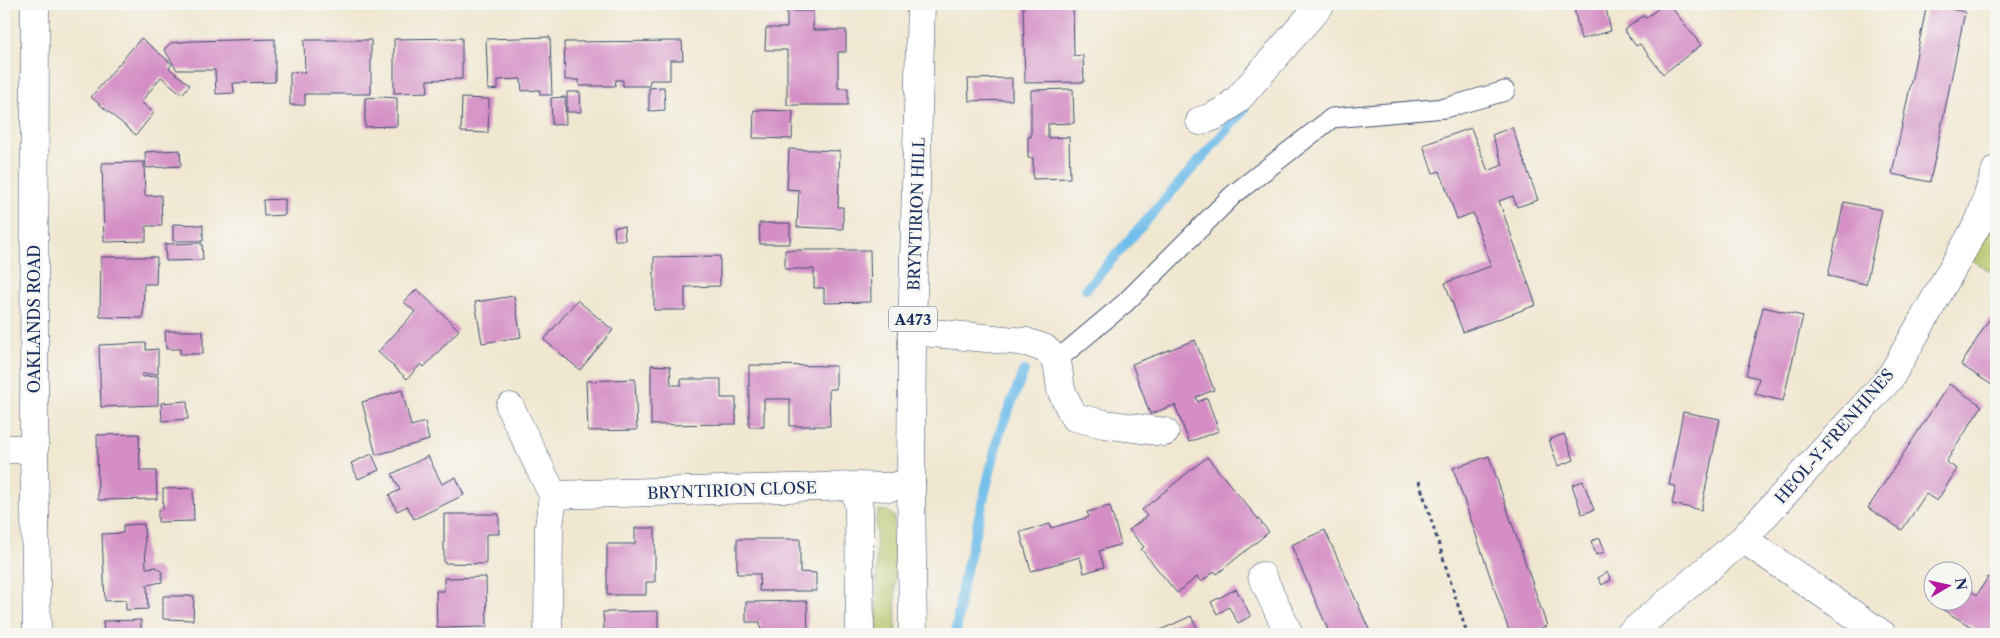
<svg xmlns="http://www.w3.org/2000/svg" width="2000" height="638" font-family="'Libre Caslon Text',serif">
<style>
.green{fill:#b4c467;stroke:#687a62}
.lines{fill:none;stroke-linecap:round;stroke-linejoin:round}
.stream{stroke:#70bdea;stroke-width:10}
.building{fill:#d48ec5}
.service-casing{stroke:#3b4b6f;stroke-width:21}
.minor-casing{stroke:#3b4b6f;stroke-width:29}
.primary-casing{stroke:#3b4b6f;stroke-width:29}
.path{stroke:#3b4b6f;stroke-width:3;stroke-dasharray:4 4;stroke-linecap:butt}
.service{stroke:#fff;stroke-width:19}
.minor{stroke:#fff;stroke-width:28}
.primary{stroke:#fff;stroke-width:28}
.labels{text-anchor:middle;dominant-baseline:central;stroke-width:5;stroke-linejoin:round;paint-order:stroke}
.shield{fill:#f6f6f2;stroke:#5d6b8a;stroke-width:1}
.shield-label{font-size:15px;font-weight:bold;fill:#1b2f5e}
.street-label{font-size:16px;fill:#1b2f5e;stroke:#f6f6f2}
</style>
<rect width="100%" height="100%" fill="#f6f6f2"/>
<filter id="ink" filterUnits="userSpaceOnUse"><feTurbulence type="fractalNoise" baseFrequency=".02" numOctaves="2"/><feDisplacementMap in="SourceGraphic" scale="10" xChannelSelector="R" yChannelSelector="G"/><feConvolveMatrix kernelMatrix="1 2 1 2 8 2 1 2 1" color-interpolation-filters="sRGB"/></filter>
<filter id="wash" filterUnits="userSpaceOnUse"><feTurbulence type="fractalNoise" baseFrequency=".0096" numOctaves="4" result="noise"/><feDisplacementMap in="SourceGraphic" scale="20" xChannelSelector="R" yChannelSelector="G"/><feGaussianBlur stdDeviation="1.12" result="paint"/><feColorMatrix in="noise" values="0 0 0 0 0 0 0 0 0 0 0 0 0 0 0 0 0 1.4 0 .05"/><feComposite in="paint" operator="in"/></filter>
<g filter="url(#wash)">
<rect width="100%" height="100%" fill="#f0e7d0"/>
<path class="green" d="M1996,211V275L1972,260Z
M879,510L888,511L894,516L896,634H877L876,519Z"/>
<g class="lines">
<path class="stream" d="M1086,289L1244,110
M956,634L961,592L999,434L1024,371"/>
</g>
<g id="blocks">
<path class="building" d="M1023,4H1073L1074,56L1083,55L1084,82L1025,83Z
M1573,4H1605L1611,31L1581,39Z
M1664,4H1669L1701,45L1663,74L1640,44L1636,46L1624,30L1643,16L1646,18Z
M1714,4H1734L1731,10Z
M1927,4L1965,12L1930,182L1892,174Z
M787,11H813V30H846V52H838V88H848V105H787V50H765L766,28H787Z
M550,37L552,95H540V90L522,91L521,79L498,80V89L488,90L486,39Z
M141,38L172,64L169,68L190,85L182,94L161,77L141,102L154,113L136,135L91,97Z
M462,38V79L427,80L428,92L394,93V39Z
M275,39V82L233,83L234,93L216,94L215,70H177L164,49L171,43L191,41Z
M304,40H371V94H305V105H290V72L305,73Z
M682,41L683,60H670V80H650L649,86H623V80H616L615,86H579V80H565L564,42Z
M1012,78V100L969,101L968,79Z
M664,87L665,110L649,111V88Z
M1073,89L1074,123L1048,124V138L1069,137L1070,178L1033,179V158H1028V137H1031V90Z
M567,92H580L581,112H567Z
M382,97L397,98V126L365,127V98Z
M565,97L566,124L552,125L551,98Z
M462,98L489,99L488,133L461,132Z
M754,110L793,111L792,139L753,138Z
M1512,127L1538,200L1517,207L1513,196L1499,201L1536,305L1463,332L1445,283L1491,266L1473,213L1457,219L1440,171L1433,173L1423,145L1471,128L1488,171L1503,165L1492,135Z
M789,149L840,151L838,207H843V229L797,227L799,190L787,189Z
M180,150L181,166L146,168L145,152Z
M144,162L145,196L161,195L162,226H146V241L104,242L102,163Z
M285,199V215L264,216L263,200Z
M1844,202L1882,210L1866,284L1828,276Z
M759,223H790V244H760Z
M173,224L203,225V241H173Z
M624,226L625,240H615L614,227Z
M202,243L203,260L166,261L165,244Z
M785,250H870L871,302L824,303V288H814V269H785Z
M720,256V286L685,287V310H654V257Z
M101,257H157L156,284H144L143,318L100,317Z
M417,289L459,330L424,367L421,364L407,379L378,352L415,312L404,302Z
M514,296L521,337L482,343L475,302Z
M577,300L613,330L580,370L544,340Z
M1763,307L1803,316L1783,401L1755,394L1759,378L1746,375Z
M1996,308V385L1995,387L1961,365Z
M165,331H203V354H180V349H166Z
M1195,340L1214,390L1196,397L1198,402L1207,398L1219,431L1189,442L1175,405L1150,414L1132,364Z
M146,343V350L158,349V374H142V377L158,376V405L101,407L99,345Z
M651,365L670,366L671,385H681V379H721V398H736V424L651,425Z
M749,365L836,366V389H829L830,426H790V399H764V427H749Z
M635,379L637,430L588,431L586,381Z
M1949,384L1982,406L1946,462L1957,469L1937,501L1926,494L1902,530L1868,508Z
M402,390L411,426L425,422L429,440L376,455L362,402Z
M187,401L188,419L162,421L161,403Z
M1683,412L1720,419L1701,510L1672,504L1676,486L1669,485Z
M139,434L140,471H156L157,499L98,500L97,435Z
M1564,434L1574,460L1558,466L1549,440Z
M372,454L379,470L358,479L351,463Z
M428,456L442,484L456,477L464,495L414,519L407,506L397,511L389,495L400,490L392,474Z
M1489,456L1547,626L1522,634H1510L1453,468Z
M1207,457L1269,532L1217,574L1215,571L1201,582L1197,577L1177,593L1141,549L1144,547L1129,530L1147,516L1142,510Z
M1583,481L1594,510L1582,514L1572,485Z
M193,488L194,521L158,522V510L163,509V489Z
M1110,506L1121,544L1099,551L1104,567L1084,573L1080,557L1031,571L1020,532L1050,524L1051,528L1089,517L1087,512Z
M444,514H499V534H486V564L444,563Z
M144,524L146,568L156,567L162,572V582L147,585L148,609L126,610V600L105,601L102,534L123,533V525Z
M635,528H655V582H646V595H607V544H635Z
M1325,530L1371,634H1330L1291,545Z
M1600,538L1605,552L1596,555L1591,541Z
M737,539H800V572L816,573V591H759L760,574H737Z
M1607,572L1611,580L1602,585L1598,578Z
M486,577L487,627L437,628L436,591H444V578Z
M1988,577L1996,582V595L1991,603L1996,607V634H1983L1940,608L1944,600H1962V586L1977,595Z
M1236,589L1251,616L1238,623L1229,607L1217,614L1211,602Z
M163,596H194L193,620L163,619Z
M807,601L808,634H761L760,622H746V602Z
M658,611V634H618V630H604L603,612Z
M1191,616L1200,634H1157L1156,632Z
M141,620V634H104L103,621Z"/>
</g>
</g>
<g filter="url(#ink)">
<use href="#blocks" fill-opacity="0" stroke="#3b4b6f" stroke-width="1"/>
<g class="lines">
<defs>
<path id="service" d="M1057,360L1125,303L1233,195L1332,118L1445,108L1505,91"/>
<path id="minor" d="M35,4L34,449L37,634
M1200,121C1217,117 1227,109 1239,98L1321,4
M912,331L1026,342L1044,348L1057,360L1061,390L1074,417L1104,424L1165,432
M510,407L553,495L855,486L891,487L911,483
M4,449H34
M855,486L859,509L860,634
M1743,539L1882,634
M1262,576L1289,634
M548,634L549,527L553,495
M1630,634L1743,539L1890,378L1980,220L1996,170"/>
<path id="primary" d="M913,634L911,483L912,331L921,4"/>
</defs>
<use href="#service" class="service-casing"/>
<use href="#minor" class="minor-casing"/>
<use href="#primary" class="primary-casing"/>
<path class="path" d="M1419,481L1467,634"/>
<use href="#service" class="service"/>
<use href="#minor" class="minor"/>
<use href="#primary" class="primary"/>
</g>
</g>
<g class="labels">
<rect class="shield" x="889" y="306.5" width="48" height="25" rx="4"/>
<g class="shield-label">
<text x="913" y="319">A473</text>
</g>
<g class="street-label">
<text transform="translate(916 214) rotate(-88)">BRYNTIRION HILL</text>
<text transform="translate(34 319) rotate(-90)">OAKLANDS ROAD</text>
<text transform="translate(1834 436) rotate(-49)">HEOL-Y-FRENHINES</text>
<text transform="translate(732 490) rotate(-2)">BRYNTIRION CLOSE</text>
</g>
</g>
<rect width="2000" height="638" fill="none" stroke="#f6f6f2" stroke-width="20"/>
<g transform="translate(1948 586) rotate(81)"><circle r="24" fill="#f6f6f2" stroke="#9ea6b7"/>
<path d="M0-4L9 19L0 12L-9 19Z" fill="#b5179e"/>
<text y="-8" font-size="14" font-weight="bold" text-anchor="middle" fill="#1b2f5e">N</text>
</g>
</svg>
